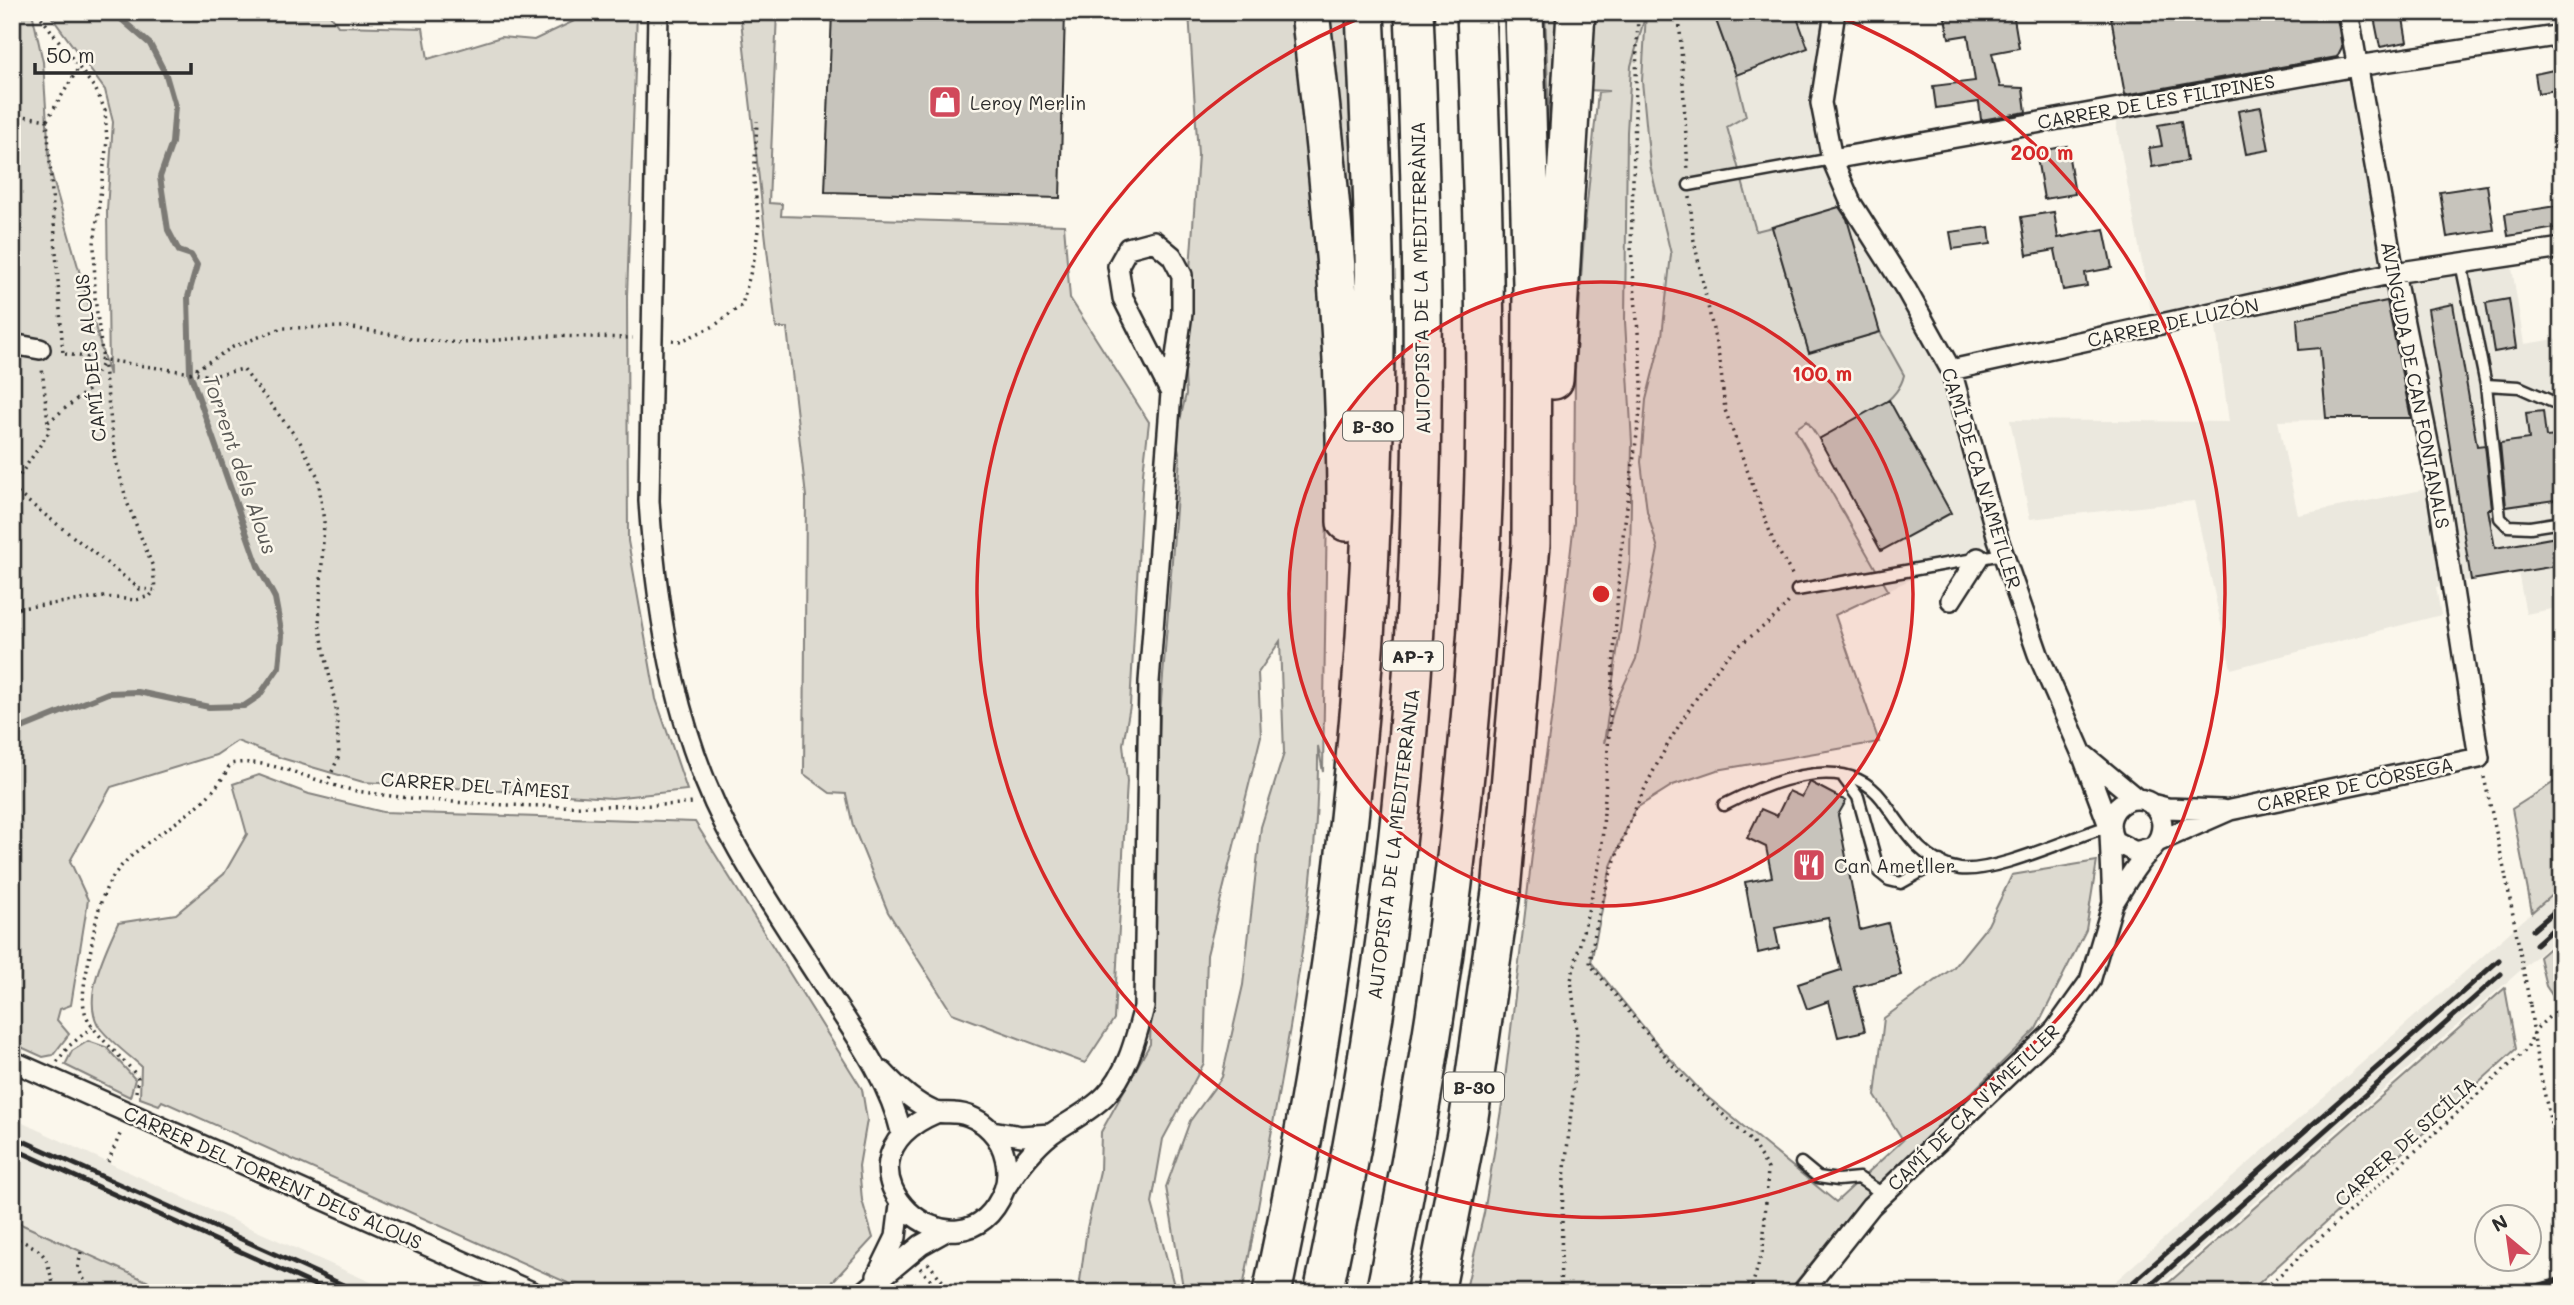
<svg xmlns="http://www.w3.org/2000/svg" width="2574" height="1305" font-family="Mali,sans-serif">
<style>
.built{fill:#ebe8de;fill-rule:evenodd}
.green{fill:#dddad0;stroke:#84827e;stroke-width:2;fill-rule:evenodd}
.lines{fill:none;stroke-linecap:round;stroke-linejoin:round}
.stream{stroke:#7b7a75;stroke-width:6}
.building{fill:#c7c4bc;stroke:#2b2b2b;stroke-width:2}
.lane-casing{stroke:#2b2b2b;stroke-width:15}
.street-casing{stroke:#2b2b2b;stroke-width:24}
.highway-casing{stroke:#2b2b2b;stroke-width:42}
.path{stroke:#2b2b2b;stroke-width:3.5;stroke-dasharray:2 5;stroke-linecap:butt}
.lane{stroke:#fbf7ec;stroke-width:10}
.street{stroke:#fbf7ec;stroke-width:19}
.highway{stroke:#fbf7ec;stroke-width:37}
.rail{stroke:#2b2b2b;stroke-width:5}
.path-bridge{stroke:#2b2b2b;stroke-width:3.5;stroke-dasharray:2 5;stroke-linecap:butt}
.ring{fill:none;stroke:#d62828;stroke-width:3.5}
.labels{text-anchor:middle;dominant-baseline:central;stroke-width:5;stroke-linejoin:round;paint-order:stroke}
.shield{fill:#fbf7ec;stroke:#696865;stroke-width:2}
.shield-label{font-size:18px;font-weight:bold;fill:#2b2b2b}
.street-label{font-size:19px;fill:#2b2b2b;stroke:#fbf7ec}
.poi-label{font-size:19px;fill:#2b2b2b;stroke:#fbf7ec;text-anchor:start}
.water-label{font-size:21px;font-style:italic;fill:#5a5956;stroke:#fbf7ec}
.centre{fill:#d62828;stroke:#fbf7ec;stroke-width:3.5}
.ring-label{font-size:21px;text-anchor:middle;font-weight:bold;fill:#d62828;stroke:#fbf7ec;stroke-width:5;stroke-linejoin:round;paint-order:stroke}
</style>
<rect width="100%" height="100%" fill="#fbf7ec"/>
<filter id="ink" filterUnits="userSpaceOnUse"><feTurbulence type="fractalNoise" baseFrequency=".0143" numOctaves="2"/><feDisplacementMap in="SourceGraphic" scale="14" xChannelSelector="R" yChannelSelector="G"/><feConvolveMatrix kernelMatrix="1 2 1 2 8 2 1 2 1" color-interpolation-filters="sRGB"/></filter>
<g filter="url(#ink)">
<path class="built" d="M1635,12H1835L1821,103L1832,159L1951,370L1998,539L1836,614L1879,742L1717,770L1673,785L1635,809L1603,749L1630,561L1632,443L1625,321L1627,132Z
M2357,66L2394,273L2510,255L2524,344L2562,338V607L2526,614L2518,572L2471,580L2436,587L2441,615L2231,669L2194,501L2030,519L2010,420L2229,422L2214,314L2154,327L2113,108ZM2424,417L2437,487L2298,515L2278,421Z
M2562,886V934L2151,1293H2102Z
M12,1118L228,1218L395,1293H173L12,1220Z
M2562,1275V1293H2497Z"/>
<path class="green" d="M12,12H32L43,62L50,169L109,375L107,210L113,122L105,90L48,12H328L338,26L423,28L428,59L501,37L534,40L593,12H637L627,296L628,541L656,699L687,790L612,798L363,782L281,758L237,741L216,755L111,787L70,861L88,900L71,1005L60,1009L57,1020L69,1034L53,1055L43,1057L12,1043Z
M740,12H777L769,203L782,204L781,216L1064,225L1070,298L1149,422L1143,473L1130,706L1123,744L1127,781L1114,1019L1085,1063L952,1013L888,912L853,826L846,794L830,793L804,774L806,497L787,328H776Z
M1189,12H1293L1311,143L1328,439L1323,772L1318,746C1319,852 1302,959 1284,1063C1270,1139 1257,1216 1242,1293H1184L1166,1187L1190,1121L1222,1077L1243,985L1261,827L1284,753L1280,641L1258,673L1261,736L1207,955L1204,1063L1163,1139L1152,1203L1176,1293H1083L1080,1281L1087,1228L1100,1171L1101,1132L1150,1044L1160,715L1180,457L1176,438L1186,394L1184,354L1198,155Z
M1323,12H1346L1359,360Z
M1545,12H1563L1551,160Z
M1591,12H1713L1736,75L1746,116L1727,127L1756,231L1772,227L1809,352L1880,332L1904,375C1897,408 1847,424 1819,439L1807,421L1795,429L1888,590L1835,615L1879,742L1717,770L1673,785L1635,809L1611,866L1591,962L1663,1051L1705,1095L1836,1202L1903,1140L1875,1096L1884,1018L1953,968L1988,925L2012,875L2097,861L2086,930L2036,1029L1859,1204L1787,1293H1465L1484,1213L1502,1104L1535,830L1553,708L1574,522L1575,370L1584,234L1598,92L1609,91L1586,90ZM1646,13L1642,81L1650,165L1671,254L1662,336L1646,400L1641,462L1647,511L1658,549L1636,659L1616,702L1604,743L1630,561L1632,443L1625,321L1627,132L1631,66Z
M259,775L309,794L383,812L695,822L862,1089L867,1120L859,1166L862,1200L873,1238L822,1293H590L162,1101L159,1105L140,1098L141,1066C127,1054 111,1042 100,1028C80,1000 106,950 118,923L176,914L224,874L247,834L233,784Z
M2562,777V886L2532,912L2512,809Z
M2562,937V995H2552L2546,986L2539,957Z
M2505,988L2516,1049L2248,1293H2157Z
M88,1041L106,1047L135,1079L130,1097L65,1065L72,1051Z
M12,1220L173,1293H12Z"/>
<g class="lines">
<path class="stream" d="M12,732L108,693L138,692L209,707L244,706L259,696L279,667L282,636L275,598L258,566L190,373L188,297L197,265L191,255L179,251L168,230L160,177L172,143L175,106L166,75L150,44L113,12"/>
</g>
<path class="building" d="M832,12H1065L1060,198L825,192Z
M1713,12H1795L1808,48L1736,75Z
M1980,12H2013L2019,48L1992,53L2000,87L2023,88L2026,112L1981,120L1979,102L1936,108L1933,86L1975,81L1968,35L1949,38L1945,18Z
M2110,12L2202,15L2210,12H2336L2342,47L2337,57L2125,95Z
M2373,12H2402L2407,42L2380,47Z
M2558,69L2562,89L2538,93L2535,74Z
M2261,107L2269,150L2246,154L2238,111Z
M2181,121L2187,161L2152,167L2149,148L2162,146L2158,125Z
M2067,146L2075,194L2044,199L2036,152Z
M2487,185L2494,230L2447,237L2440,192Z
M2562,205V227L2508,236L2505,214Z
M1839,207L1847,219L1880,332L1809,353L1772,227Z
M2054,212L2058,238L2104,229L2112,268L2085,273L2087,286L2063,290L2055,250L2027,255L2021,217Z
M1989,227L1991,244L1953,249L1950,232Z
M2509,299L2516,348L2494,352L2486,303Z
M2387,301L2411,418H2326L2320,348L2299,350L2297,319Z
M2453,304L2477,446L2485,445L2492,509H2488L2495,548L2562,536V565L2471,580L2428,309Z
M1889,400L1951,513L1881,551L1819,439Z
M2543,411L2546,437L2557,436L2558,450L2562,449V499L2506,507L2500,443L2529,439L2526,413Z
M1810,782L1846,801L1838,815L1860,930L1888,923L1901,975L1854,987L1865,1031L1838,1037L1829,1001L1807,1009L1798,984L1841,970L1828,918L1775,928L1779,948L1758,953L1745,882L1772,877L1766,847L1747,838L1761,809L1777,816L1789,791L1802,797Z"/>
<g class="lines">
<defs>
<path id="lane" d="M1689,185L1832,159
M2461,263L2486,385L2500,518L2508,526L2530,527L2562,522
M2486,385L2519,387L2562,406
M1797,590L2003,554
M1844,778L1858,797L1879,872L1889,880L1901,883L1940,861
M1724,805C1767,783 1845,750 1882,799C1902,826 1922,864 1960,869C1996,873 2072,837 2109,826
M1801,1163L1818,1177L1838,1180L1859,1178L1883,1194"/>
<path id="street" d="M658,12L649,501C657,621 678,746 739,851C768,902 801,950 832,999C861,1042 890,1084 902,1135
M1835,12L1821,103L1832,159L1851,203L1907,291L1951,370L1998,539L2038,654L2082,754L2109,826
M1832,159L2357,66L2562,35
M12,344L40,349
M1951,370L2394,273L2562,248
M1951,600L1978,558
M2084,755L2137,799
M2151,804L2167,808L2222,810
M2157,842L2230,810L2479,758L2437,487L2394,273L2348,12
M2113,903C2121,891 2128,878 2137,866C2143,856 2156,847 2160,836C2162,830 2163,825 2161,819C2151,782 2095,801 2114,841L2135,852L2150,848
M12,1061L534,1293
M883,1072C897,1087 914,1103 933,1111C939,1114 947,1112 954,1113C967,1113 982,1121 991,1131C1005,1145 1011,1171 1004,1190C962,1296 813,1165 936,1113
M992,1131L1021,1136L1051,1134
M1005,1188C1018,1168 1032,1149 1051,1134C1069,1121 1089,1112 1105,1096C1128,1073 1136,1037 1144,1007L1149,682L1171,393L1182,313V275L1172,256L1154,241L1128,248L1118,266L1123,298L1171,393
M877,1276L896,1237L900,1205
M863,1293L921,1245L948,1230
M1802,1293L1871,1206L2055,1030L2090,981L2113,903L2110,834"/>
<path id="highway" d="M1310,12C1330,182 1347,351 1346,522
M1554,380L1576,12
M1272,1293C1339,982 1375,660 1375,342C1375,232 1370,122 1365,12
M1323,1293C1359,1122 1388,949 1404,775C1428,521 1425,267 1414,12
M1385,1293C1441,1023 1477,748 1484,472C1487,318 1482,165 1476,12
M1435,1293L1468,1124L1501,892L1531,544L1532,284L1524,12"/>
</defs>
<use href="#lane" class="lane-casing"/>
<use href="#street" class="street-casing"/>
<use href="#highway" class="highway-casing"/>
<path class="path" d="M37,12L96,90L105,110L107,141L94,244L95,298L116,461L127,502L153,567L155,590
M1679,12L1688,172
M12,114L47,120L63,354
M47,120L79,67
M1690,197L1693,236L1720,362L1725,410L1774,543L1794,578
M672,340L681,341L714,326L742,305L754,259L759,223L754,182L757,121
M65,354L212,376L243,369L300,442L318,477L324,522L319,624L336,708L339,756L327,783
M190,373L233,347L282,328L347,327L422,340L463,343L547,336L633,338
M48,422L87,391L103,362
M12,487L49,432L42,368
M12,489L140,589L154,590
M12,609L105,597L136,600L150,596L155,590
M2484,777L2506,878
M2530,1005L2537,1059L2562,1175
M57,1062L68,1047L92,1027
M136,1092L138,1078C125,1058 91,1034 85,1012C80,994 87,972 90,954C94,931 97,908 107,887C131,837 206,820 230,764C273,756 319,786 363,792C442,804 523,807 602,806C633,805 663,806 693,803
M108,1162L121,1132
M12,1237C52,1253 44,1256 56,1293
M81,1252L78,1268L91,1293
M928,1263L952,1293
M920,1268L942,1293
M88,1293H104
M1560,1293L1563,1188L1575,1074L1577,1031L1571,980L1601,859L1620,558L1640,412L1642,380L1631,248L1638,12
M1750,1293L1763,1249L1768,1169L1752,1142L1680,1074L1590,964C1603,860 1657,749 1719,666C1739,640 1772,626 1790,600
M2260,1293L2526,1050L2536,1029L2562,1005"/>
<use href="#lane" class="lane"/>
<use href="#street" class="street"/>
<use href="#highway" class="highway"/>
<path class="rail" d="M2533,930L2562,905
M2536,944L2562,921
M12,1136L361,1293
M12,1148L332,1293
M2121,1293L2499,960
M2142,1293L2501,974
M2512,1293L2562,1279
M2555,1293L2562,1291"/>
<path class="path-bridge" d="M2506,878L2530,1005"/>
</g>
</g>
<circle cx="1601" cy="594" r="312" fill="#d62828" fill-opacity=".12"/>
<g class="ring">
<circle cx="1601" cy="594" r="312"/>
<path d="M1830 13A624 624 0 1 1 1372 13"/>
</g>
<defs>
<symbol id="shop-square" viewBox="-11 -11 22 22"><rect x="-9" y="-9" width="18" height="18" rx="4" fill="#d1495b" stroke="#fbf7ec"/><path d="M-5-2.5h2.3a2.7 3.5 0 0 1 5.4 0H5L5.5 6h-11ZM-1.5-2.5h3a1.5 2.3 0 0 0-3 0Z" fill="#fff"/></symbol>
<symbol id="restaurant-square" viewBox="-11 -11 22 22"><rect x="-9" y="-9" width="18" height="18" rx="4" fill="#d1495b" stroke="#fbf7ec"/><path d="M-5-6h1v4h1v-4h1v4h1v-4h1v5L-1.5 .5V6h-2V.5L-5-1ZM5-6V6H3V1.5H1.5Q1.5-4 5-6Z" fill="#fff"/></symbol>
</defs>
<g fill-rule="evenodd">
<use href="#shop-square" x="926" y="83" width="38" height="38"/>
<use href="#restaurant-square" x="1790" y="846" width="38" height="38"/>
</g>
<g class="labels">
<g class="shield">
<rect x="1343" y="411.5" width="60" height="29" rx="5"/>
<rect x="1383" y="641.5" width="60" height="29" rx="5"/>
<rect x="1444" y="1072.5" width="60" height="29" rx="5"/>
</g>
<g class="shield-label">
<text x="1373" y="426">B-30</text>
<text x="1413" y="656">AP-7</text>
<text x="1474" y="1087">B-30</text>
</g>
<g class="street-label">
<text transform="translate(2156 101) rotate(-10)">CARRER DE LES FILIPINES</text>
<text transform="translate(1420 278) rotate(-91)">AUTOPISTA DE LA MEDITERRÀNIA</text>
<text transform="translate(2173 322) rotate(-12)">CARRER DE LUZÓN</text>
<text transform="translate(90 358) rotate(-96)">CAMÍ DELS ALOUS</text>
<text transform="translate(2416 385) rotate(79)">AVINGUDA DE CAN FONTANALS</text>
<text transform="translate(1982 478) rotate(73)">CAMÍ DE CA N'AMETLLER</text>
<text transform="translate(2355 784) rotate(-12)">CARRER DE CÒRSEGA</text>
<text transform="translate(475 785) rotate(4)">CARRER DEL TÀMESI</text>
<text transform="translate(1393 844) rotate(-83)">AUTOPISTA DE LA MEDITERRÀNIA</text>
<text transform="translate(1973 1107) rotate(-44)">CAMÍ DE CA N'AMETLLER</text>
<text transform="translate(2405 1141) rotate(-42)">CARRER DE SICÍLIA</text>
<text transform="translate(273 1177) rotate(24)">CARRER DEL TORRENT DELS ALOUS</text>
</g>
<g class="poi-label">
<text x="970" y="102">Leroy Merlin</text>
<text x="1834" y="865">Can Ametller</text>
</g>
<g class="water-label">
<text transform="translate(241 464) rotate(71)">Torrent dels Alous</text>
</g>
</g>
<circle cx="1601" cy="594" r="10" class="centre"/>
<g class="ring-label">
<text x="2042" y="160">200 m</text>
<text x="1822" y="381">100 m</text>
</g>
<rect width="2574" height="1305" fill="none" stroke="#fbf7ec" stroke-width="42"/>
<rect x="21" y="21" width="2532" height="1263" fill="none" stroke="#2b2b2b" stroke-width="2.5" filter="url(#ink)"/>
<g transform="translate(2508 1238) rotate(331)"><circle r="33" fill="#fbf7ec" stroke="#a8a59f" stroke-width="2"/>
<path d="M0-5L12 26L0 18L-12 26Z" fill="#d1495b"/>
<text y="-10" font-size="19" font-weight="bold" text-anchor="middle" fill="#2b2b2b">N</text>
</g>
<path d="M35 63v10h156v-10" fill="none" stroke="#2b2b2b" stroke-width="3.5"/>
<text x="46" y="63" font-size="21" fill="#2b2b2b" stroke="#fbf7ec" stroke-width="5" paint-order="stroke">50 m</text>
</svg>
